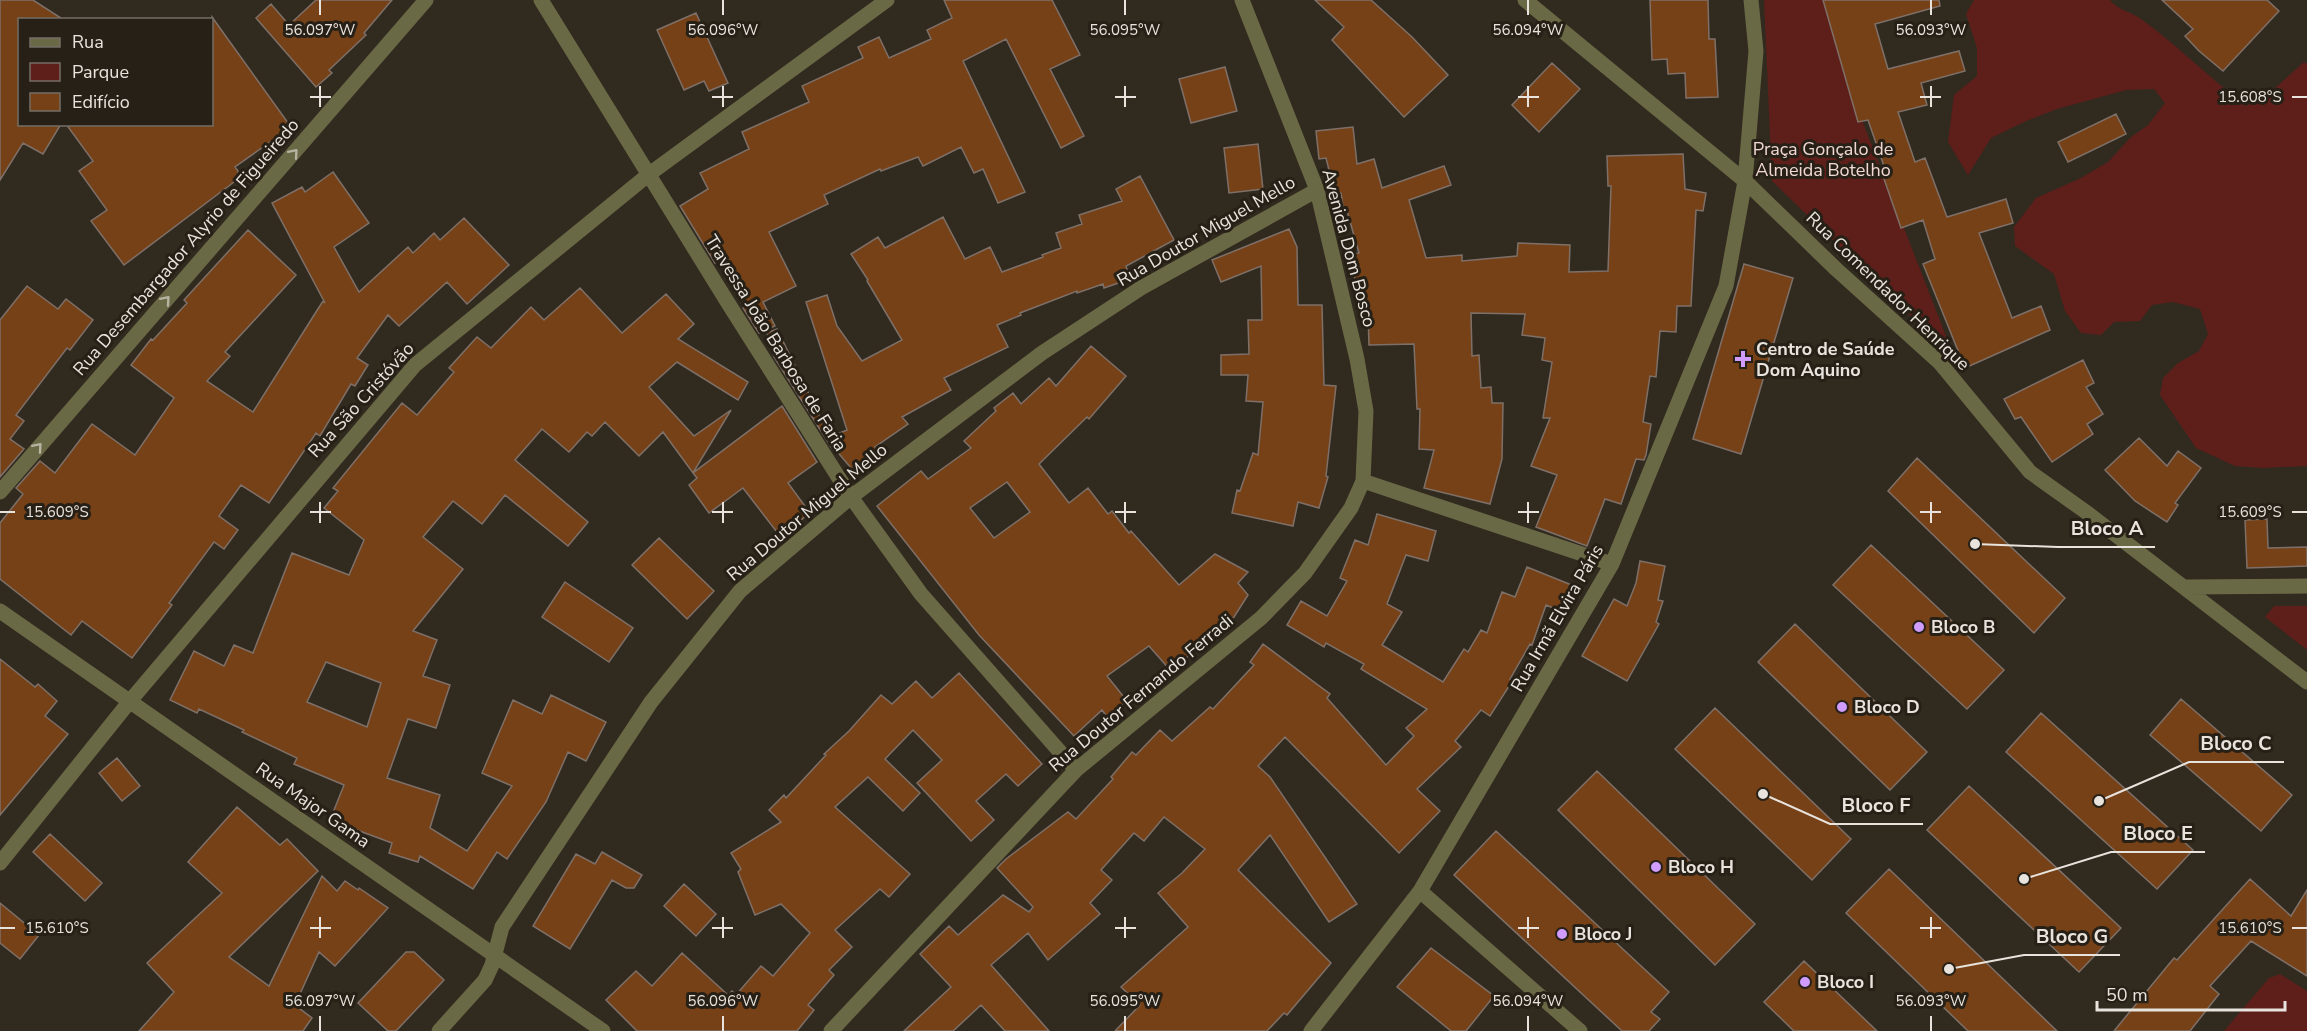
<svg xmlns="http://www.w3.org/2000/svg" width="2307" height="1031" font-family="'Nunito Sans',sans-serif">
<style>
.green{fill:#5e1f1b}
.building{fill:#764117;stroke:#7e7068;stroke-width:1.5;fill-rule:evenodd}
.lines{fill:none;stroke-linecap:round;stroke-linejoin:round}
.minor{stroke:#6a6946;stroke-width:15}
.oneway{stroke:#b6b3a1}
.ticks{fill:none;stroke:#e8e4dd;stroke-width:2}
.poi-dot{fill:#d09dff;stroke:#272016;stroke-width:2}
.labels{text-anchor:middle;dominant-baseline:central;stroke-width:6;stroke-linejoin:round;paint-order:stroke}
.park-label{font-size:18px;fill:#f1d8d4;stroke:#272016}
.street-label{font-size:18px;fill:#e8e4dd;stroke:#272016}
.poi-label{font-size:18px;font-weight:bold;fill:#e8e4dd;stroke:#272016;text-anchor:start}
.ticks-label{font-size:15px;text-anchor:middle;fill:#e8e4dd;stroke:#272016;stroke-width:6;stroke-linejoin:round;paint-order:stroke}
.leader{fill:none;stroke:#e8e4dd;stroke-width:2}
.callout-dot{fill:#e8e4dd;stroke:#272016;stroke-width:2}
.callout-label{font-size:20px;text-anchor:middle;font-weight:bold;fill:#e8e4dd;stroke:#272016;stroke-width:6;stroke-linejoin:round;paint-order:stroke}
</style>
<rect width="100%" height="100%" fill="#312a1f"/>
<path class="green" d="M1764,0H1825L1858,110L1955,359L1772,181Z
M1974,0H2110C2119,11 2130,11 2141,19C2178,46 2210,78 2246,106L2271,92L2304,62L2307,64V466L2263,468L2235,466L2196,448L2160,395L2163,378L2178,363L2199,351L2208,334L2200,309L2173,302L2152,305L2140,321L2114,322L2101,335L2081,333L2065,311L2054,274L2015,246L2014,227L2036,198L2081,178L2108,162L2130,138L2148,125L2165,103L2154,89L2126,90L2057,109L2026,121L1991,138L1968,175L1948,142L1954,95L1977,76V48L1966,14Z
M2274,606H2307V650L2265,617Z
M2280,974L2307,991V1031H2224L2269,978Z"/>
<path class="building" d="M0,0H33L64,20H20V124H61L43,154L23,143L0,180Z
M316,0H392L364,33L366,35L329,70L332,73L316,87L256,18L271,4L289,25Z
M944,0H1052L1080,55L1050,69L1084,136L1061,148L1006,39L963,61L1025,192L998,203L983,169L974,173L961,147L923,166L918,157L881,171L880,169L824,195L828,204L769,232L796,286L763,302L775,326L759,333L743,308L746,306L718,261L715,263L680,206L708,189L700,173L749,149L742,132L809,102L802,86L863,58L858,47L879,37L889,58L931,39L927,30L952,18Z
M1315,0H1371L1412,37L1448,75L1404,117L1332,40L1344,27Z
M1650,0H1708L1709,39H1715L1718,97L1686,98L1685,73L1668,74L1667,59L1652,60Z
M1823,0H1939L1940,6L1875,24L1888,69L1959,51L1965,71L1921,83L1927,105L1898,112L1915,162L1925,158L1947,217L2006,199L2013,223L1979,233L2012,318L2041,306L2050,330L1965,368L1923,264L1935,259L1923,220L1901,228L1882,173L1886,172L1868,120L1858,122Z
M2162,0H2267L2279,11L2223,71L2199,51L2185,36L2193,29Z
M696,13L728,83L709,91L704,81L684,90L657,30Z
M212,17L291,127L235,167L238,171V179L124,265L91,221L107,210L79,171L93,161L66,124H212Z
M1552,63L1580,89L1539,132L1512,105Z
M1225,67L1237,111L1191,123L1179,79Z
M2116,114L2126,134L2068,162L2058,142Z
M1353,127L1357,164L1374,159L1382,188L1444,166L1451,185L1409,200L1426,258L1462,255V261L1517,256L1518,243L1570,245L1569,272L1608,271L1611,186H1608L1607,156L1683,154L1685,189L1706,193L1703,211L1696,210L1691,306H1677L1676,332L1660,331L1656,377L1650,376L1643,422L1651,424L1646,455L1644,460L1636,459L1621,504L1605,499L1587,546L1536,527L1557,475L1531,466L1550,418H1543L1552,362L1542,360L1545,338L1522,335L1525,314L1471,313L1472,356L1479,355L1481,388L1491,387L1492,403H1503L1502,459L1490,504L1424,488L1434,450L1419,449L1420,409H1417L1414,344L1369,345L1368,313H1359L1356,291L1352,254L1359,253L1347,211L1344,212L1341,193L1335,194L1326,158L1319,159L1316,131Z
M1258,144L1263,189L1229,193L1224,148Z
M333,172L369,223L334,247L359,292L408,247L413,253L434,233L440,240L464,218L509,265L467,304L447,282L399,326L388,315L357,358L368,365L355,386L351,384L320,436L316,433L269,503L241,485L219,516L238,530L224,549L214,542L169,603L172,605L132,658L82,621L71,635L0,579V523L23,494L16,488L40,461L55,473L92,424L135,455L174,398L131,365L151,339L153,340L187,303L184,300L248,230L296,275L225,352L230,356L207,381L253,412L316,312L323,301L325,303L272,203L302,187L305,192Z
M1140,176L1174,240L1126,266L1130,279L1104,288L1103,284L1077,293V291L1020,313L1021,315L997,325L1008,347L944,378L951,390L902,417L908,424L875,447L881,454L856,474L835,449L833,450L774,357L767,333L777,329L830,437L847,430L806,302L827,295L837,326L862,361L902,340L867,281L868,280L851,254L878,237L885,248L943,217L965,259L990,247L1002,272L1043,257L1042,255L1061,248L1056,233L1082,224L1079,215L1122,201L1116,189Z
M1289,229L1297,247L1298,305H1322L1324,385L1336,386L1326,476L1328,477L1319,508L1298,502L1293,526L1232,513L1237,490L1240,491L1253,453L1258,455L1263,402L1246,401L1248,375H1221V355L1249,354L1248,320H1262L1261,266L1221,282L1212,260Z
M1744,264L1793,278L1741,454L1693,439Z
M27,286L58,309L66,299L93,320L70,350L67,348L16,415L24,421L10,439L24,449L0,477V320Z
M580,288L622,333L666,294L694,324L678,339L748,382L738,400L677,362L649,387L694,436L731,410L693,473L663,432L639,456L605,422L592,436L587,432L569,452L542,429L515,460L588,522L568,546L505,495L482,524L453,501L423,537L463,569L413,631L437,640L423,676L450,685L436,728L408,719L387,778L440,795L430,828L467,851L512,786L482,773L513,700L542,714L551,695L606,722L586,761L568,752L546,802L507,859L497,852L473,889L420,856L418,862L389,853L392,843L330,820L344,785L294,764L297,758L242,732L244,730L199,709L197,713L170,700L194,651L224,666L234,645L253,653L292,553L349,575L364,540L324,508L338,491L333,488L402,403L417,415L454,372L449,368L477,337L491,348L531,307L544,320ZM326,662L381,683L367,727L307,702Z
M1091,346L1126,376L1089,419L1087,417L1039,464L1069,503L1088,488L1108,514L1112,511L1129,533L1131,531L1179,585L1215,554L1248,572L1238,583L1248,595L1234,617L1171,671L1149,646L1107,676L1127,701L1107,717L1102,710L1074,736L979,635L877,506L921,471L928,479L971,448L964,441L996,411L994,408L1013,393L1021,404L1049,378L1056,386ZM1007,482L1030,512L994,538L970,508Z
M2083,360L2094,383L2086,387L2103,414L2087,424L2093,434L2052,462L2021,417L2015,419L2004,399Z
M782,406L817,462L788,483L810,513L780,536L743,488L709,513L689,485L697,478L693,473Z
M2139,438L2167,466L2178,451L2201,468L2175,503L2178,505L2167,522L2135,501L2105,470Z
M1917,458L2065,598L2034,633L1888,491Z
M1377,514L1436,531L1428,561L1406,555L1387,604L1402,612L1382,645L1443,682L1464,649L1468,652L1481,630L1487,633L1502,592L1515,597L1527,567L1574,586L1563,612L1546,605L1532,645L1530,644L1510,679L1513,680L1490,716L1481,710L1455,741L1461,747L1417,789L1440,811L1399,853L1285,737L1258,766L1270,777L1357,904L1329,922L1270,835L1238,870L1331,963L1287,1015L1284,1013L1267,1031H1115L1140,1005L1121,987L1188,927L1158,893L1182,873L1205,849L1164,817L1144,841L1134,833L1101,870L1112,880L1090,903L1100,914L1048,960L1028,933L991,965L1049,1031H1005L981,1005L953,1031H904L951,987L920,954L949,926L958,935L1003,895L1029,912L1033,907L997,868L1006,859L1068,812L1076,819L1113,779L1111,777L1132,752L1136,755L1160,730L1172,741L1210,707L1213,709L1254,665L1250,662L1263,644L1330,694L1327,698L1386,765L1414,736L1406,728L1427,709L1361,669L1364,664L1326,643L1324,647L1287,625L1301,601L1327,616L1347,581L1340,578L1355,540L1368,545Z
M2267,519L2268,548L2307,547V566L2247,568L2245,520Z
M659,538L714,591L687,619L632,565Z
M1871,545L2004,670L1967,709L1833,585Z
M1640,561L1665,566L1658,600L1663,601L1656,622L1659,624L1627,681L1582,656L1614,599L1627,606L1636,583Z
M565,582L633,628L609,662L542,617Z
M1795,624L1927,752L1890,790L1758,662Z
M0,659L35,687L38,684L57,701L45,716L68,734L0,815Z
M959,673L1042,764L1018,786L1006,774L976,801L994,820L971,841L917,783L942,760L913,730L885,759L920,793L903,811L868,777L835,807L910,874L889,897L880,889L835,930L852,947L829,970L834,975L808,1005L814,1010L797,1031H637L606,1000L636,971L652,986L682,953L728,995L732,991L736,995L761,966L773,976L810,933L781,904L755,915L738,872L741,869L731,853L781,822L769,810L784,795L786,798L826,755L824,754L849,731L881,695L892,704L916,681L932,698Z
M2181,699L2292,795L2261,831L2150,735Z
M1715,708L1851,839L1812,880L1675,749Z
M2041,713L2193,850L2157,889L2006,752Z
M117,758L140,786L122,801L99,773Z
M1597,771L1755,924L1715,965L1558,810Z
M1969,786L2121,928L2079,972L1927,830Z
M237,807L280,845L287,839L318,871L229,957L269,986L322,876L337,891L345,881L358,890L359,888L388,908L335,966L319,952L295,1005L312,1018L303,1031H139L174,992L147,963L222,893L188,862Z
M1496,831L1669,992L1651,1012L1660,1019L1649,1031H1622L1454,875Z
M50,834L102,883L85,901L33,852Z
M602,852L642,875L634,888H626L612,880L570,949L533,926L576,854L595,864Z
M1889,869L2057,1031H1968L1846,913Z
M2250,879L2291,916L2307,890V976L2251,941L2210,986L2219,994L2190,1031H2114L2174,958L2177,960Z
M684,884L716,914L696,936L664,906Z
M0,903L39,935L20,959L0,943Z
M1431,948L1494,996L1466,1031H1451L1397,987Z
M406,952H414L444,980L396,1031H388L358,1003Z
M1804,961L1877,1031H1794L1764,1002Z"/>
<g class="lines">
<path class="minor" d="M541,0L728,303L851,497L921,594L1076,770
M1525,0L1745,181L1836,269L1940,363L2030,472L2086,512L2307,682
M1363,481L1612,564
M0,492L426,0
M2186,587L2307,586
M0,611L603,1031
M0,863L130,701L415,365L648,175L887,0
M1420,891L1580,1031
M439,1031L485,980L492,965L502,927L651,702L740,591L851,497L1042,353L1141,288L1317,190
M831,1031L1076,770L1261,618L1305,573L1351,508L1363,481L1366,411L1357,359L1317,190L1242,0
M1311,1031L1420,891L1612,564L1726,286L1745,181L1756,51L1751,0"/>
</g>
<defs><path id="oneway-chevron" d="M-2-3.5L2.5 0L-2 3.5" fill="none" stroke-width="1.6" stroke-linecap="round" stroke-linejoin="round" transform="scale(1.5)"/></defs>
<g class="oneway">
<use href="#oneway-chevron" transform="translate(294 153) rotate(-49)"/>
<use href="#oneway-chevron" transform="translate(166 300) rotate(-49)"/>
<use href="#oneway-chevron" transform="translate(38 447) rotate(-49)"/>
</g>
<path class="ticks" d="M320,0V15M723,0V15M1125,0V15M1528,0V15M1931,0V15M320,86V107M723,86V107M1125,86V107M1528,86V107M1931,86V107M310,97H331M712,97H733M1115,97H1136M1518,97H1539M1920,97H1941M2292,97H2307M320,502V523M723,502V523M1125,502V523M1528,502V523M1931,502V523M0,512H15M310,512H331M712,512H733M1115,512H1136M1518,512H1539M1920,512H1941M2292,512H2307M320,917V938M723,917V938M1125,917V938M1528,917V938M1931,917V938M0,928H15M310,928H331M712,928H733M1115,928H1136M1518,928H1539M1920,928H1941M2292,928H2307M320,1016V1031M723,1016V1031M1125,1016V1031M1528,1016V1031M1931,1016V1031"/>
<g class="poi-dot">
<path d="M1740 350h6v6h6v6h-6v6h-6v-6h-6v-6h6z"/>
<circle cx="1919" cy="627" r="6"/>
<circle cx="1842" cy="707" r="6"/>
<circle cx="1656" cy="867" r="6"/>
<circle cx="1562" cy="934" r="6"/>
<circle cx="1805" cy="982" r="6"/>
</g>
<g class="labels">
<g class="park-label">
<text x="1823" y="149">Praça Gonçalo de<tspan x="1823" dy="21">Almeida Botelho</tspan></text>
</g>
<g class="street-label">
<text transform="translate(1206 231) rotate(-30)">Rua Doutor Miguel Mello</text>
<text transform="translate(186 247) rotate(-49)">Rua Desembargador Alyrio de Figueiredo</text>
<text transform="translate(1349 248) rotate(75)">Avenida Dom Bosco</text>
<text transform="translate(1888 291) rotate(44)">Rua Comendador Henrique</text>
<text transform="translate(776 343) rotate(58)">Travessa João Barbosa de Faria</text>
<text transform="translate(361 400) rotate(-48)">Rua São Cristóvão</text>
<text transform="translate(807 512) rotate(-40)">Rua Doutor Miguel Mello</text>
<text transform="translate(1557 618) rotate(-60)">Rua Irmã Elvira Páris</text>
<text transform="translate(1141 693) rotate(-40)">Rua Doutor Fernando Ferradi</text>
<text transform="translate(313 805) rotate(35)">Rua Major Gama</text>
</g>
<g class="poi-label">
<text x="1756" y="349">Centro de Saúde<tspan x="1756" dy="21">Dom Aquino</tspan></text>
<text x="1931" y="627">Bloco B</text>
<text x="1854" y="707">Bloco D</text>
<text x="1668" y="867">Bloco H</text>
<text x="1574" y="934">Bloco J</text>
<text x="1817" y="982">Bloco I</text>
</g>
</g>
<g class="ticks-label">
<text x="320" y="35">56.097°W</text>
<text x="723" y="35">56.096°W</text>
<text x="1125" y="35">56.095°W</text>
<text x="1528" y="35">56.094°W</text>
<text x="1931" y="35">56.093°W</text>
<text x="2250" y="102">15.608°S</text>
<text x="57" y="517">15.609°S</text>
<text x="2250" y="517">15.609°S</text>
<text x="57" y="933">15.610°S</text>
<text x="2250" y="933">15.610°S</text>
<text x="320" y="1006">56.097°W</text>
<text x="723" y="1006">56.096°W</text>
<text x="1125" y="1006">56.095°W</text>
<text x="1528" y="1006">56.094°W</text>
<text x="1931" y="1006">56.093°W</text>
</g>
<path class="leader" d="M1975 544L2058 547H2155M2099 801L2189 762H2284M1763 794L1830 824H1923M2024 879L2111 852H2205M1949 969L2024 955H2120"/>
<g class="callout-dot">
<circle cx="1975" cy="544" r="6"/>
<circle cx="2099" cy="801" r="6"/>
<circle cx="1763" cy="794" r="6"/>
<circle cx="2024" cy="879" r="6"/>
<circle cx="1949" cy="969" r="6"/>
</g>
<g class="callout-label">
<text x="2107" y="535">Bloco A</text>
<text x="2236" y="750">Bloco C</text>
<text x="1876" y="812">Bloco F</text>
<text x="2158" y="840">Bloco E</text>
<text x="2072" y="943">Bloco G</text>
</g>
<rect x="18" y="18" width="195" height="108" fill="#272016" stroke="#746e66" stroke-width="1.5"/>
<rect x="30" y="38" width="30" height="9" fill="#6a6946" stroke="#746e66" stroke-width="1.5"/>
<text x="72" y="48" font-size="18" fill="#e8e4dd">Rua</text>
<rect x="30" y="63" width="30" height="18" fill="#5e1f1b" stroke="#746e66" stroke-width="1.5"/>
<text x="72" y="78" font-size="18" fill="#e8e4dd">Parque</text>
<rect x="30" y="93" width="30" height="18" fill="#764117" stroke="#746e66" stroke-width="1.5"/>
<text x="72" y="108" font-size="18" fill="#e8e4dd">Edifício</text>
<path d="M2097 1001v9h188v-9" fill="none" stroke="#e8e4dd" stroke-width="3"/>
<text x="2106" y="1001" font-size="18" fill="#e8e4dd" stroke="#272016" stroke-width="4.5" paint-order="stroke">50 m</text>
</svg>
